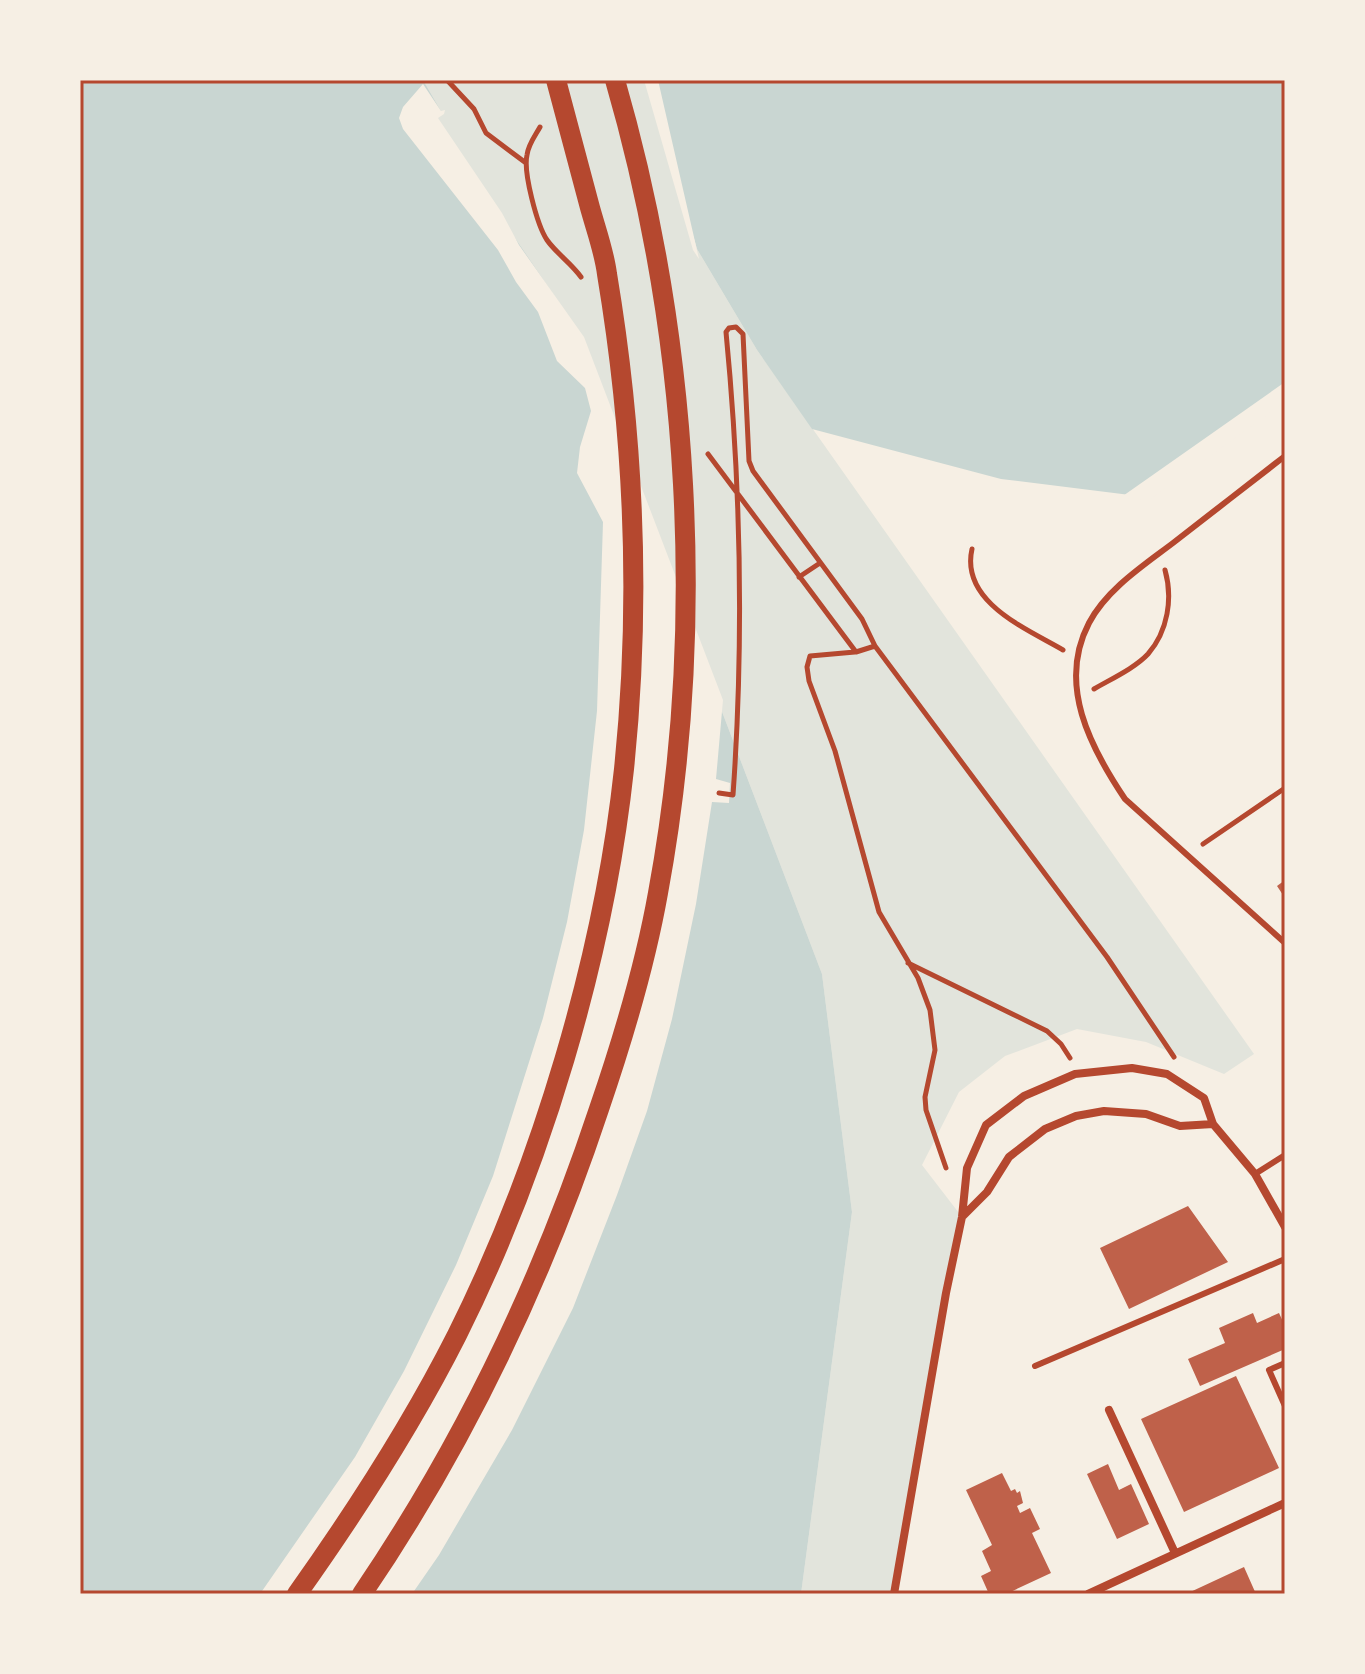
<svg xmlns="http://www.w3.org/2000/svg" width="1365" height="1674" font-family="'Roboto Condensed',sans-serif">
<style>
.green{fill:#e2e4dc}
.water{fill:#c9d6d2}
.pier{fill:#f6efe4}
.building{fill:#bf614a}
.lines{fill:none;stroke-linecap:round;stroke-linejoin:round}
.path{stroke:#b5482f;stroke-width:5}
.service{stroke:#b5482f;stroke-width:6}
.minor{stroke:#b5482f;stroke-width:8}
.primary{stroke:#b5482f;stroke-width:20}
.neatline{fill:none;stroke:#b5482f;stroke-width:3}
</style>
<rect width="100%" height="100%" fill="#f6efe4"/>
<path class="green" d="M423,80H648L697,249L757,350L1254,1054L1224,1074L1146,1042L1077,1029L1005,1056L959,1092L922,1165L962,1217L894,1594H801L852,1212L822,974L575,326L433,117L441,111Z"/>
<path class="water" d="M80,80H423L441,111L433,117L575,326L822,974L852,1212L801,1594H80Z
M648,80H1285V397L1146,497L1001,479L812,429L757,350L697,249Z"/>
<path class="pier" d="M644,80H658L699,259L693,250Z
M423,84L441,111L445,110L444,114L438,118L502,213L519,245L584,337L723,700L716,779L730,783L729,803L712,802L696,904L672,1019L647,1111L617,1195L573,1308L512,1430L439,1555L412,1594H260L355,1457L404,1371L456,1265L493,1176L543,1018L567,922L584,830L597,711L603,522L577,473L580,447L591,411L585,388L557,361L538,312L516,282L498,250L403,129L399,118L403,107Z
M1285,382V402L1149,500L1120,498Z"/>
<path class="building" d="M1285,880V898L1277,886Z
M1188,1206L1228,1262L1129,1309L1100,1248Z
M1253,1313L1257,1323L1279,1313L1285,1326V1349L1200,1386L1188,1359L1225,1343L1219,1328Z
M1236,1376L1279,1468L1184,1512L1141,1419Z
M1108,1464L1119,1490L1131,1484L1149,1524L1117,1539L1087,1474Z
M1002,1473L1011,1491L1015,1489L1017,1493L1020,1491L1023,1503L1017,1506L1020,1513L1030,1508L1040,1529L1032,1533L1051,1573L1006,1594H989L981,1576L991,1571L982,1551L992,1545L966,1490Z
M1244,1567L1256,1594H1186Z"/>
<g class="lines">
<path class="path" d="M447,80L474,109L486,133L526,163
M540,127C535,136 528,145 527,155C523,172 537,225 547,240C556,253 571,263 581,277
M708,454L856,652L875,646
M972,549C960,602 1027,629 1063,650
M799,577L820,563
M855,652L810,656L807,667L809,681L835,751L879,912L918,978L930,1010L935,1050L925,1097L926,1110L946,1168
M1094,689C1111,679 1135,668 1148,654C1168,631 1173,598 1165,570
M719,793L733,795C744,640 741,487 726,332L729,328L736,327L743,334L749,461L753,471L862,619L875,646L1107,957L1174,1057
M1203,844L1285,788
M908,963L1047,1031L1061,1044L1070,1058"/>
<path class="service" d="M1285,456C1248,485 1210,514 1173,543C1144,565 1107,589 1089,623C1057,684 1090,747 1125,799L1285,943
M1255,1174L1285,1155
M1285,1363L1269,1370L1285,1406
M1035,1366L1285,1259"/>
<path class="minor" d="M963,1216L987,1192L1009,1157L1045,1129L1076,1116L1104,1111L1146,1114L1180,1126L1213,1124
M1109,1410L1175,1553
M894,1594L946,1293L962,1217L967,1168L986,1125L1024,1096L1075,1074L1132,1068L1167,1074L1204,1098L1213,1124L1255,1174L1285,1227
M1088,1594L1285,1503"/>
<path class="primary" d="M297,1594C356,1511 411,1426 457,1335C541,1167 604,956 624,769C641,605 634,436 607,274C604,250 595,227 589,204C578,163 567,121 556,80
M362,1594C464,1444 542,1281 599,1109C623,1039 645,966 658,893C707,628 690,339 615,80"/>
</g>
<rect width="1365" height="1674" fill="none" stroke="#f6efe4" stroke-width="164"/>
<rect x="82" y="82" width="1201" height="1510" class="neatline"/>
</svg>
